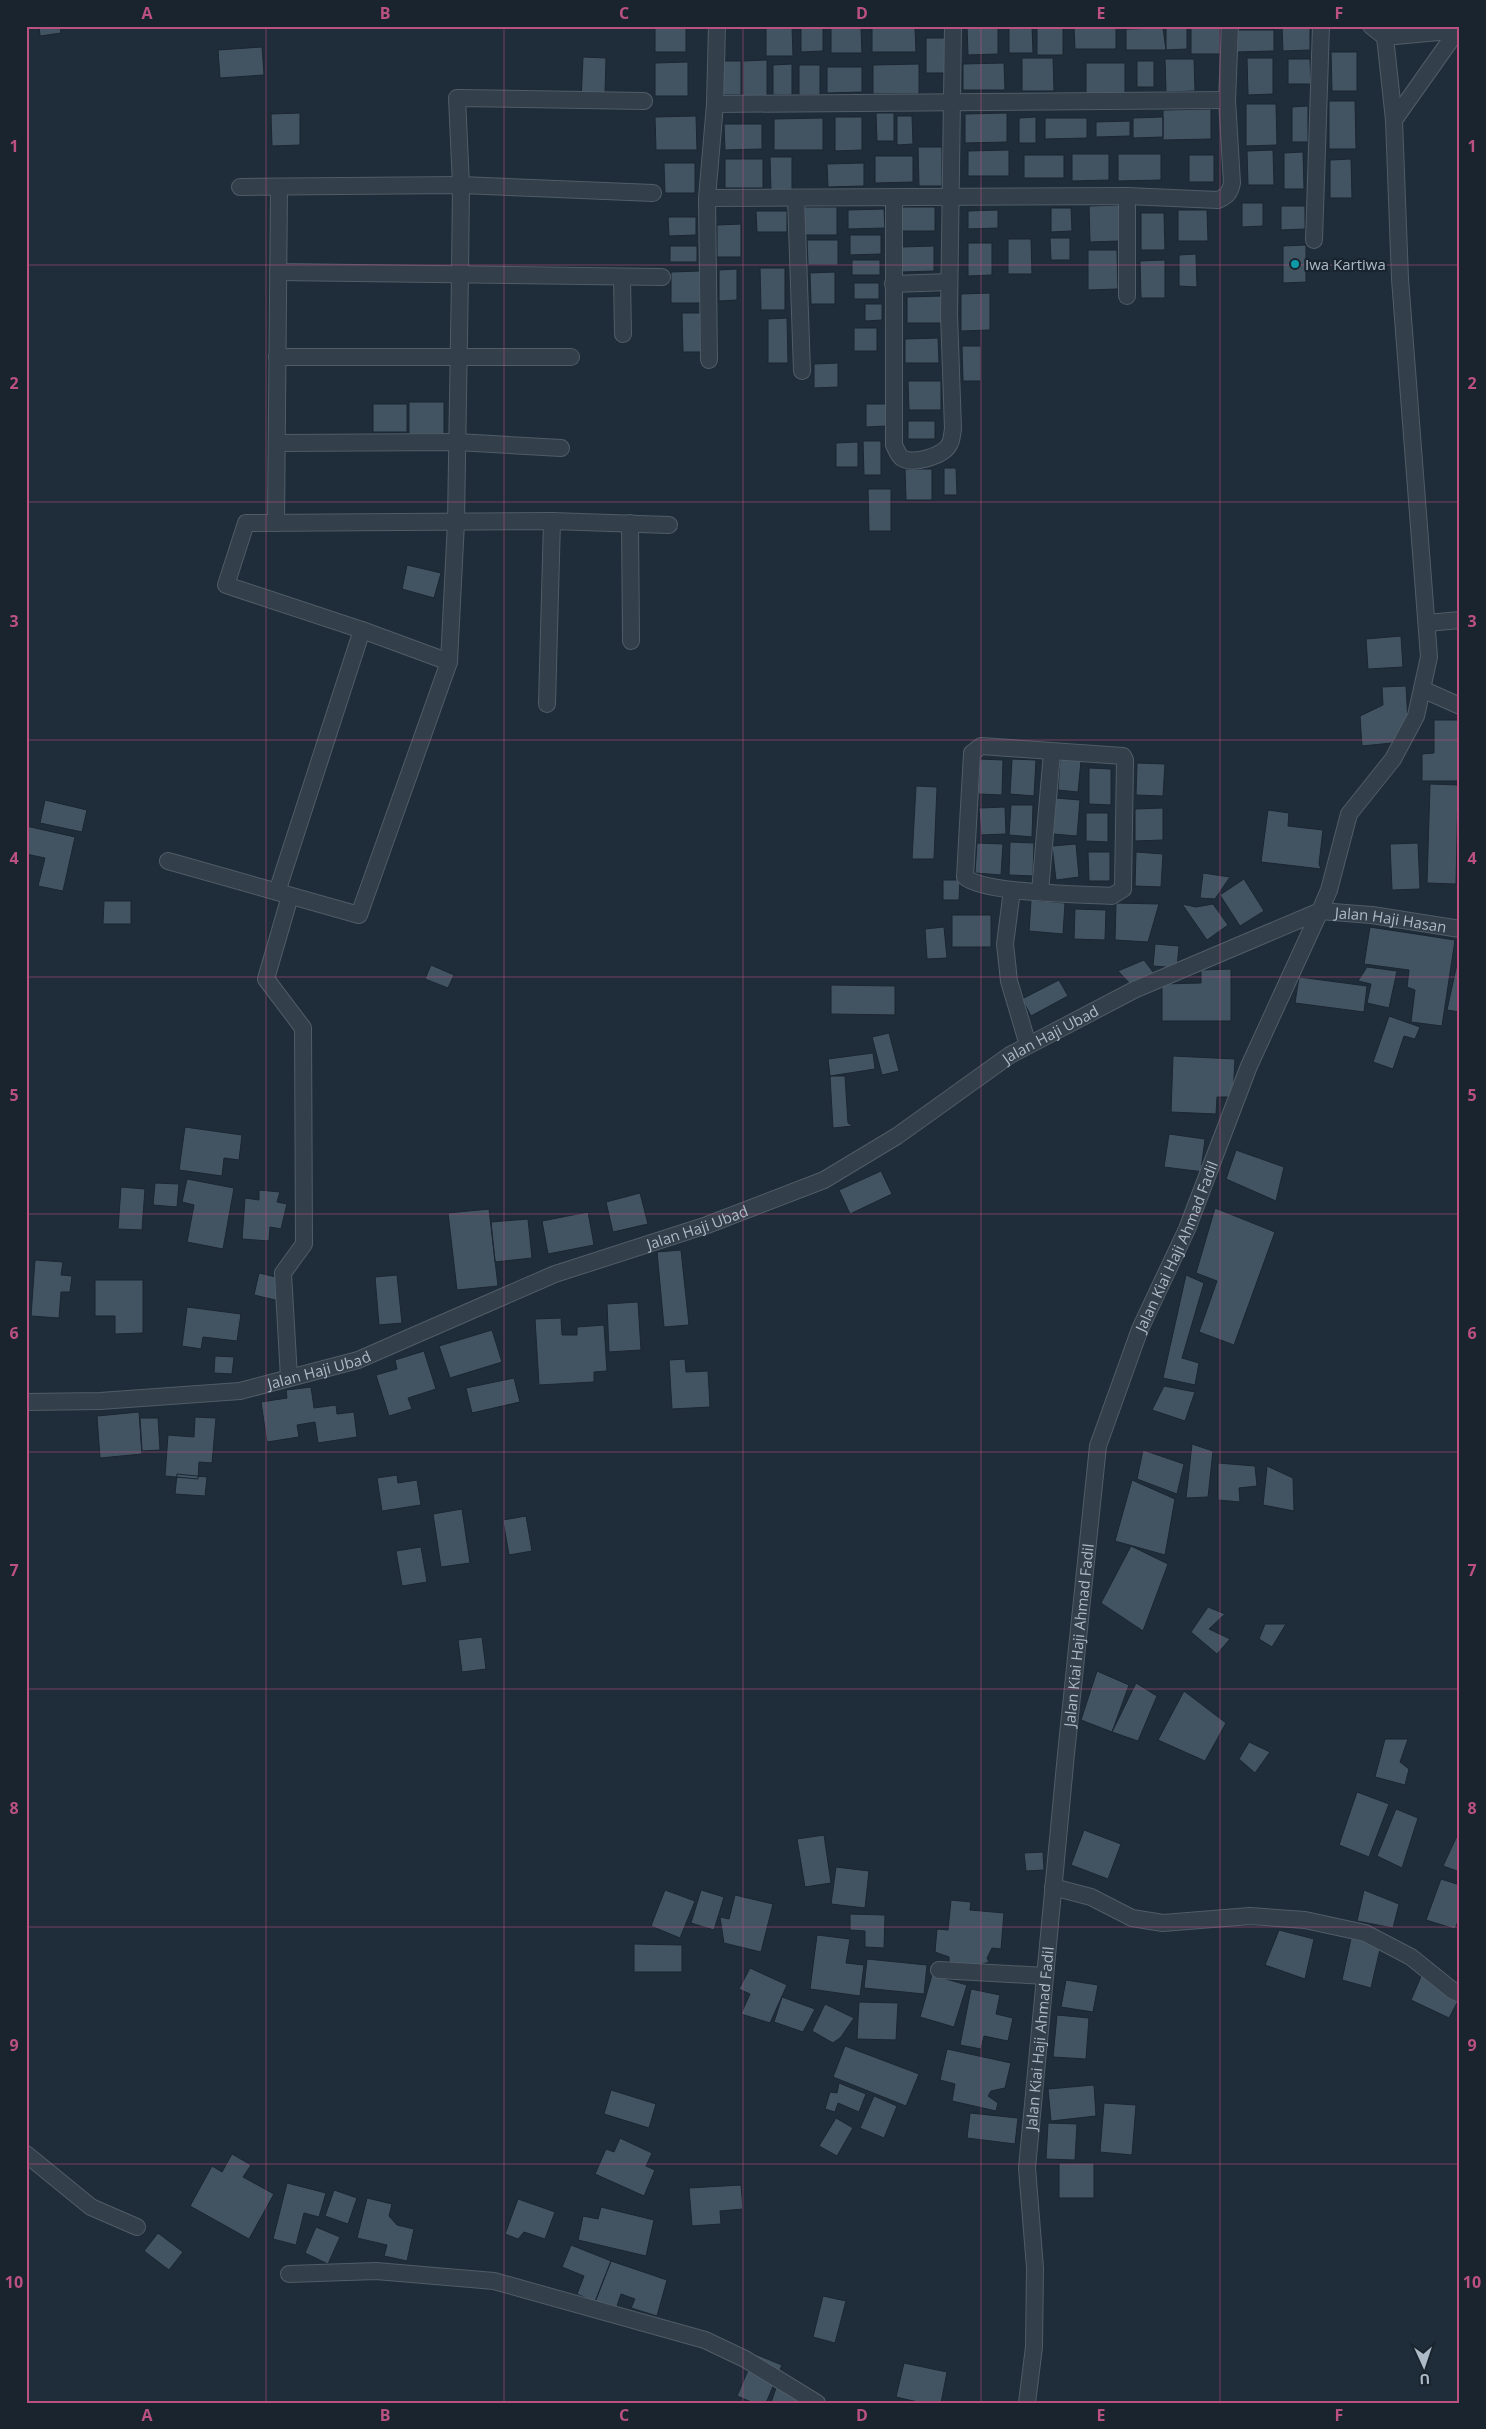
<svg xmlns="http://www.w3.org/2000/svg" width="1486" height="2429" font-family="'Open Sans',sans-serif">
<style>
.building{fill:#425362;stroke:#1b2631}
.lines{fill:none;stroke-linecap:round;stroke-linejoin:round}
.minor-casing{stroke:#505d68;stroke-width:18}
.minor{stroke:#333f4a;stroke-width:16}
.grid{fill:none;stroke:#bb5181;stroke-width:1;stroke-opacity:0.55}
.culture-dot{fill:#0f9aa8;stroke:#19242f;stroke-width:2}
.labels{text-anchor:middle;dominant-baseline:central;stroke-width:4.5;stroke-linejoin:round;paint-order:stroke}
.poi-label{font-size:15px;fill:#adbac7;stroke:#19242f;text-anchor:start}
.street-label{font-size:15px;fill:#adbac7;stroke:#19242f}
.neatline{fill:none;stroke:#bb5181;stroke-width:2}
.grid-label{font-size:16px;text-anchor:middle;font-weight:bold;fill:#bb5181}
</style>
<rect width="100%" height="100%" fill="#1f2d3a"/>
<path class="building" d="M39,26H60L61,33L40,36Z
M655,26H686V52H655Z
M766,26H792L793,56H766Z
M801,26H823V51L801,52Z
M967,26H998V54L968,55Z
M1009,26H1032L1033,53H1009Z
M1063,26V55H1037V27Z
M1166,26H1187V49L1166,50Z
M1191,26H1220V54H1191Z
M1282,26H1310V50L1283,51Z
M1074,27H1116V49H1075Z
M831,28H861L862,53H831Z
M872,28H915L916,52H872Z
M1163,28L1166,50H1126V29Z
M1235,30H1274V51L1236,52Z
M926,38H949V73H926Z
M262,47L264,75L220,78L218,50Z
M1331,52H1357V91H1332Z
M583,57L606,58L605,92L598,96L581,101Z
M1022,58H1053L1054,91H1022Z
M1247,58H1273V94L1248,95Z
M1165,59H1194L1195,91L1166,92Z
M1288,59H1310L1311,84H1288Z
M767,60V97H743V61Z
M719,61H741V95H719Z
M1137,61H1154V87H1137Z
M688,62V96H655V63Z
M1004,63L1005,90H963V64Z
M1086,63H1125V93H1086Z
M792,64V95H773V65Z
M919,64V94H873V65Z
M799,65H820V95H799Z
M827,67H862V92L827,93Z
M1329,101H1355L1356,149H1329Z
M1246,104H1276L1277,145L1246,146Z
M1308,106V142H1292V107Z
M1211,109V139L1163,140V110Z
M300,113V145L272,146L271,114Z
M876,113H894V141H877Z
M1007,113V142L965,143V114Z
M696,116L697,150H656L655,117Z
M897,116H912L913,144L897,145Z
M835,117H862V150L835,151Z
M1036,117V143H1019V118Z
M1163,117V137L1133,138V118Z
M823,118V150H774V119Z
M1045,118H1087V138L1045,139Z
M1130,121V136L1096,137V122Z
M724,124H762V149L725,150Z
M918,147H942V186H919Z
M1009,150V176H968V151Z
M1273,150L1274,185H1248L1247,151Z
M1303,152L1304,189H1284V153Z
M1072,154H1109V180L1072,181Z
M1118,154H1161V180L1118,181Z
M1024,155H1064V178H1024Z
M1189,155H1214V182H1189Z
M875,156H913V182L875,183Z
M770,157H792V191H771Z
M725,159H763V188H725Z
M1351,159L1352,198H1330V160Z
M664,163H695V193H665Z
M864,163V186L828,187L827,164Z
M1242,203H1263V226L1242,227Z
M1119,205V241L1090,242L1089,206Z
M1281,206H1305V229L1281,230Z
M804,207H837V235H804Z
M900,207H935V231H900Z
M1051,208H1071L1072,231L1051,232Z
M884,209L885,228L848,229V210Z
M998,210V228L968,229V211Z
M1178,210H1207L1208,241H1178Z
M756,211H787V232H757Z
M1141,213H1164L1165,250H1141Z
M668,217H696V235L669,236Z
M741,224V257H717V225Z
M850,235H881V254L850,255Z
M1050,238H1070V260H1051Z
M1008,239H1031L1032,274H1008Z
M807,240H838V265H808Z
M968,243H992V275L968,276Z
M1306,245V282L1283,283V246Z
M670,246H697V262H670Z
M934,246V271L902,272V247Z
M1088,250H1117L1118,289L1088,290Z
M1196,254L1197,287L1179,286V255Z
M852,260H880V275H852Z
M1165,260V298H1141L1140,261Z
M760,268H785V310H761Z
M737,269V300L719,301V270Z
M700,271L701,303H671V272Z
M835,272V304H811L810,273Z
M854,283H879V299H854Z
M990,293V330L961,331V294Z
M943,296L944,323H907V297Z
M865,304H882V320L865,321Z
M682,313H701V352H683Z
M787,318L788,363H768V319Z
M854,328H877V351H854Z
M938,338L939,363H905V339Z
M962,346H981V381H963Z
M838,363V387L814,388V364Z
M908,381H941V410H909Z
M409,402H444V434H409Z
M373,404H407V432H373Z
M866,404H887V426L866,427Z
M908,421H935V439H908Z
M863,441H881V475H864Z
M858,442V467H836V443Z
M944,468H956L957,495H944Z
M905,469H932V500H906Z
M868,489H891V531H869Z
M407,565L441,573L434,598L402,589Z
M1401,636L1403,667L1368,669L1366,639Z
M1406,686L1408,721L1392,743L1362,746L1360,716L1383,705L1382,687Z
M1434,720H1460V781H1422V754L1434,753Z
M980,759L1003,760L1002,795L978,794Z
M1012,759L1036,760L1034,796L1010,794Z
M1060,759L1081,761L1078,792L1058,790Z
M1137,763L1165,764L1163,796L1136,795Z
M1089,768L1111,769V805L1089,804Z
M1430,784L1458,785L1456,884L1427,883Z
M916,786L937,787L934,859H912Z
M1056,798L1080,800L1077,836L1053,834Z
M45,800L87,810L82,832L40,823Z
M1011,805H1033L1032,837L1009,835Z
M1005,807L1006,834L981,835L979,808Z
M1163,808V840L1135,841V809Z
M1268,810L1289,813L1288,826L1323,830L1319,864L1321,869L1261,862Z
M1459,810H1460V884H1457Z
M1086,813H1108V842L1086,841Z
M26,826L75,837L63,891L38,886L45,858L26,854Z
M1010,842L1034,843L1033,876L1009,875Z
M977,843L1003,844L1001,875L975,873Z
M1418,843L1420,889L1392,890L1390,844Z
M1076,844L1079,877L1056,880L1052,846Z
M1088,852H1110V881H1089Z
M1136,852L1163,854L1161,887L1135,886Z
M1203,873L1230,877L1215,899L1200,898Z
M1244,879L1264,911L1240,926L1220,895Z
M943,880H960L959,900H943Z
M1031,900L1065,903L1063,934L1029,931Z
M104,901H131V924H103Z
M1116,903L1159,904L1148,942L1115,940Z
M1182,904L1196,907L1213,904L1228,925L1207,940Z
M1075,909L1106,910L1105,940L1074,939Z
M952,915H991V947H952Z
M944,927L947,958L927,959L925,929Z
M1370,927L1455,940L1442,1026L1411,1022L1415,990L1407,987L1409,970L1364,964Z
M1155,944L1179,946L1177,968L1153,966Z
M1460,950V1012L1447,1010Z
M1144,960L1156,976L1132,986L1118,971Z
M431,965L454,975L448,988L425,979Z
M1367,967L1397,971L1389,1008L1367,1003L1371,984L1358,981Z
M1231,969V1021H1162V984L1201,983V970Z
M1299,977L1367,986L1364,1012L1295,1003Z
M1059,980L1068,996L1031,1016L1022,999Z
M831,985L895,986V1015L831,1014Z
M1389,1016L1420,1027L1415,1039L1404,1036L1393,1069L1373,1062Z
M889,1033L899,1071L882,1075L872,1037Z
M873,1053L875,1069L830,1076L828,1059Z
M1173,1056L1235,1059L1233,1097H1217L1216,1114L1171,1112Z
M830,1076H845L848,1123L853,1126L833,1128Z
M185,1127L242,1135L239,1160L224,1158L222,1176L179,1170Z
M1169,1134L1205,1139L1201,1170L1204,1172L1164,1167Z
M1236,1150L1284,1167L1276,1201L1226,1179Z
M881,1171L892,1194L850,1214L839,1190Z
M187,1179L234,1188L223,1249L187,1242L194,1205L182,1202Z
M155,1183L179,1184L177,1207L153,1205Z
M121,1187L145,1189L142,1230L118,1229Z
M259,1190L280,1192L277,1202L287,1204L281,1229L270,1227L269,1241L242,1239L245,1198L259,1200Z
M640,1193L648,1224L613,1232L606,1202Z
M1215,1208L1275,1232L1234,1345L1199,1332L1217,1281L1196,1273Z
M489,1209L498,1286L457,1290L448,1213Z
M588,1212L594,1245L548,1254L542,1221Z
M528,1219L532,1258L495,1262L491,1222Z
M681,1250L689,1325L664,1327L657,1252Z
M35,1260L63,1262L61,1275L72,1276L70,1292H61L59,1318L31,1316Z
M259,1273L293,1281L288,1303L254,1295Z
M397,1275L402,1323L379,1325L375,1277Z
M1186,1275L1204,1283L1182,1358L1199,1363L1195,1385L1163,1378Z
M95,1280H143V1333L115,1334V1316H95Z
M638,1302L641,1350L609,1352L607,1304Z
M187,1307L241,1314L237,1341L203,1337L201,1349L182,1346Z
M561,1318L562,1335H577V1327L604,1325L607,1371L594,1372V1382L539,1385L535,1319Z
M492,1330L502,1362L450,1378L439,1346Z
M424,1351L436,1389L408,1398L412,1409L389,1416L376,1375L397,1369L395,1360Z
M215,1356L234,1357L232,1374L214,1373Z
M685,1359L686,1372L708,1371L710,1407L672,1409L669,1360Z
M514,1378L520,1402L472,1413L466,1388Z
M1164,1386L1195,1392L1185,1421L1152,1410Z
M311,1387L314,1408L336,1405L337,1414L354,1412L357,1437L318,1443L315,1422L297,1425L299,1437L267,1442L261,1402L287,1398L286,1390Z
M139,1412L142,1454L100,1458L97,1416Z
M195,1417L216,1418L212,1463L199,1462L198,1479L165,1476L168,1435L194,1437Z
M140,1418H158L160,1450L142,1451Z
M1192,1444L1213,1451L1208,1497L1186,1498Z
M1143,1450L1184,1464L1177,1494L1137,1479Z
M1218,1463L1255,1466L1257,1486L1239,1488L1240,1502L1218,1500Z
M1267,1466L1293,1478L1294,1511L1263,1505Z
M177,1474L207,1477L205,1496L175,1494Z
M397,1475L398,1483L417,1480L421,1505L382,1511L377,1478Z
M1132,1480L1175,1499L1165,1555L1115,1541Z
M462,1509L470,1563L441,1567L433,1514Z
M526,1516L532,1551L509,1555L503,1520Z
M1131,1546L1168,1564L1143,1631L1101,1603Z
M421,1547L427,1582L402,1586L396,1551Z
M1208,1607L1225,1614L1209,1629L1230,1639L1217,1654L1191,1632Z
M1265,1624H1286L1272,1647L1259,1639Z
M482,1637L486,1669L462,1672L458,1640Z
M1097,1671L1129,1685L1112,1732L1081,1720Z
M1136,1683L1157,1696L1138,1741L1112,1732Z
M1184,1691L1226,1723L1205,1761L1158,1740Z
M1385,1739H1408L1400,1762L1409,1769L1405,1785L1375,1777Z
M1249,1742L1270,1752L1255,1773L1239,1759Z
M1357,1792L1389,1804L1369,1857L1339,1845Z
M1396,1809L1418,1818L1402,1868L1377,1856Z
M1084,1830L1121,1844L1108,1879L1071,1865Z
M824,1835L831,1883L805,1887L797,1839Z
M1457,1836L1460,1838V1872L1443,1866Z
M1043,1852L1044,1870L1026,1871L1024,1853Z
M836,1867L869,1871L865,1908L831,1904Z
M1441,1879L1460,1885V1916L1455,1929L1426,1920Z
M665,1890L695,1901L680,1938L651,1926Z
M701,1890L724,1897L714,1930L691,1923Z
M1364,1890L1399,1904L1393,1928L1357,1921Z
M735,1895L773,1904L761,1952L724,1943L720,1917L729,1919Z
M951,1900L971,1902L970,1910L1004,1913L1001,1949L992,1948L987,1958L989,1962L979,1965H949V1957L935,1952L937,1929L948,1930Z
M850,1914L885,1915L884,1948L865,1947V1931L850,1930Z
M1279,1930L1314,1939L1305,1979L1265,1965Z
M1352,1934L1380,1949L1371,1988L1342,1980Z
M817,1935L850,1939L846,1963L864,1965L860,1996L810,1989Z
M634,1944L682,1945V1972H634Z
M867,1959L927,1965L924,1994L864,1988Z
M750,1968L787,1985L770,2023L741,2014L750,1994L739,1989Z
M1422,1974L1458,2001L1449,2018L1411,2000Z
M932,1975L967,1985L954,2027L920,2017Z
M1066,1980L1098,1985L1093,2012L1061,2007Z
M971,1989L1000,1995L996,2014L1013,2018L1008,2041L984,2036L981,2049L960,2045Z
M782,1997L815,2009L803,2032L774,2022Z
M859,2002L898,2003L896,2040L857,2039Z
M825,2004L854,2018L841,2037L833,2043L812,2031Z
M1057,2015L1089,2018L1086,2059L1053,2057Z
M845,2046L919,2074L906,2106L833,2077Z
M947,2049L1011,2063L1005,2088L991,2091L988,2096L998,2103L996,2111L952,2101L955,2084L940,2080Z
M839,2083L866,2094L859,2112L838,2103L835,2112L825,2109L830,2092L837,2093Z
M1094,2085L1096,2116L1051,2121L1048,2089Z
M611,2090L656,2104L649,2128L604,2114Z
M874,2096L897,2106L884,2138L860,2128Z
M1104,2103L1136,2105L1132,2155L1100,2152Z
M970,2113L1018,2118L1015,2144L967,2138Z
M836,2118L853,2128L837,2156L819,2146Z
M1048,2123L1077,2124L1075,2160L1046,2159Z
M620,2138L652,2153L646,2166L655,2170L644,2196L595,2174L606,2149L614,2152Z
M232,2154L251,2165L243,2177L274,2194L249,2239L190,2206L212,2166L222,2172Z
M1059,2163H1094V2198H1059Z
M287,2183L326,2193L319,2217L304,2213L296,2245L273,2239Z
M741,2185L743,2209L720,2211L721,2224L692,2226L689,2188Z
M334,2190L357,2198L348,2224L325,2216Z
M367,2198L392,2204L389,2216L397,2225L414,2229L407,2261L384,2256L387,2245L357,2238Z
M518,2199L555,2212L545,2239L524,2232L518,2239L505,2234Z
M601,2207L654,2220L646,2256L578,2240L583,2216L598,2219Z
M316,2227L340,2237L328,2264L305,2253Z
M158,2233L183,2252L169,2270L144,2251Z
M571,2245L611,2261L595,2302L577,2294L584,2276L562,2267Z
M611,2261L667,2280L657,2316L631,2308L635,2299L621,2294L616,2309L595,2302Z
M823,2296L846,2301L835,2343L813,2337Z
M755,2354L782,2365L766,2403H754L737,2396Z
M904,2363L947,2372L941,2403H922L896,2397Z
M779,2379L813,2389L808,2403H771Z"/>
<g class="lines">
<defs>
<g id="minor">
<path d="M1385,37L1460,30"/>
<path d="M715,104L1227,100"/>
<path d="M1394,120L1457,31"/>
<path d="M240,187L461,185L653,193"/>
<path d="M707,198L1127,196L1218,200C1227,196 1230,193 1232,183L1227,100L1230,26"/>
<path d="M796,198L802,371"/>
<path d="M894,198V445C896,449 898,455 902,458C913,465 943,456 949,445C952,441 952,434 953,429L949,314L953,26"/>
<path d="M1314,240L1321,26"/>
<path d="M278,272L662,277"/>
<path d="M622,278L623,334"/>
<path d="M893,284L949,282"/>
<path d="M1127,296V196"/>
<path d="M277,357H571"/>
<path d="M709,360L707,198L715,104L717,26"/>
<path d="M277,443L457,442L561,448"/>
<path d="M276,523L279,188"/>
<path d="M630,523L631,641"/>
<path d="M1427,623L1460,620"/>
<path d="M449,662L362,630L226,585L246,523L552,521L669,525"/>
<path d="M1422,689L1460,706"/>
<path d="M547,704L552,521"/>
<path d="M981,746L1123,756L1125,760L1123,889L1112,896C1083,894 985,894 965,877L972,753Z"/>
<path d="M168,861L359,915L449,662L456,522L460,275L461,185L457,98L644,101"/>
<path d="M1012,890L1005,944L1009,981L1028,1045"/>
<path d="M277,892L362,630"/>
<path d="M1040,892L1052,752"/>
<path d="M289,1378L283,1273L304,1244L303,1028L266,979L290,896"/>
<path id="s1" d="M26,1402L100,1401L240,1391L358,1360L555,1274L707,1225L824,1180L897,1136L1010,1055L1134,990L1320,911L1372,915L1460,929"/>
<path d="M1053,1887L1091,1897L1132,1918L1163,1923L1250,1916L1305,1920L1365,1933L1411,1957L1452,1990L1460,1994"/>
<path d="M939,1970L1045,1976"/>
<path d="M26,2154L91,2207L137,2227"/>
<path d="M289,2274L376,2271L494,2281L705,2340L745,2359L817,2403"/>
<path id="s2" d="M1027,2403L1034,2347L1035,2268L1027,2168L1066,1754L1098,1446L1140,1329L1187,1229L1249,1066L1320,911L1329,890L1349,814L1393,759L1416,716L1429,657L1400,279L1394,120L1385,37L1371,26"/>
</g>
</defs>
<use href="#minor" class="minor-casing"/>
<use href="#minor" class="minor"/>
</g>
<path class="grid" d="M266,26V2403M504,26V2403M743,26V2403M981,26V2403M1220,26V2403M26,265H1460M26,502H1460M26,740H1460M26,977H1460M26,1214H1460M26,1452H1460M26,1689H1460M26,1927H1460M26,2164H1460"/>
<circle class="culture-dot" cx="1295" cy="264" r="5"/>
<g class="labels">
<g class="poi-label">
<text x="1305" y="264">Iwa Kartiwa</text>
</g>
<g class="street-label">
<text stroke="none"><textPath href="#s1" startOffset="1474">Jalan Haji Hasan</textPath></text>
<text stroke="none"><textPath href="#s1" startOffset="1106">Jalan Haji Ubad</textPath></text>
<text stroke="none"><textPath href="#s1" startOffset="701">Jalan Haji Ubad</textPath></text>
<text stroke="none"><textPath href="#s2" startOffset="1176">Jalan Kiai Haji Ahmad Fadil</textPath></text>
<text stroke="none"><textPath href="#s1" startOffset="296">Jalan Haji Ubad</textPath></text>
<text stroke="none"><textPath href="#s2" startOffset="771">Jalan Kiai Haji Ahmad Fadil</textPath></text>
<text stroke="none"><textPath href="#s2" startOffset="366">Jalan Kiai Haji Ahmad Fadil</textPath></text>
</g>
</g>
<rect width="1486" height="2429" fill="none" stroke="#19242f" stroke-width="55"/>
<g transform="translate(1424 2366) rotate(177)" stroke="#19242f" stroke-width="4" paint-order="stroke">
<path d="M0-4L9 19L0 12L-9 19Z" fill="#adbac7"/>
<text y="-8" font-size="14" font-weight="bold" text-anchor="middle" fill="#adbac7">U</text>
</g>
<rect x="28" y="28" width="1430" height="2374" class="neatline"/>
<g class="grid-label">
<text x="147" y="19">A</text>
<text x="385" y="19">B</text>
<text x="624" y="19">C</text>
<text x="862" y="19">D</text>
<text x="1101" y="19">E</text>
<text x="1339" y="19">F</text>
<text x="14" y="152">1</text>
<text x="1472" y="152">1</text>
<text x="14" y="389">2</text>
<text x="1472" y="389">2</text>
<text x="14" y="627">3</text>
<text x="1472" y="627">3</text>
<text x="14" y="864">4</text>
<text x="1472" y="864">4</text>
<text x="14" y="1101">5</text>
<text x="1472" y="1101">5</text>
<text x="14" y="1339">6</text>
<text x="1472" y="1339">6</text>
<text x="14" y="1576">7</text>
<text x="1472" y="1576">7</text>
<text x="14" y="1814">8</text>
<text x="1472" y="1814">8</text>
<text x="14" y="2051">9</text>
<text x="1472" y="2051">9</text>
<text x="14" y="2288">10</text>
<text x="1472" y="2288">10</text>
<text x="147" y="2421">A</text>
<text x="385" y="2421">B</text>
<text x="624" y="2421">C</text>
<text x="862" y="2421">D</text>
<text x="1101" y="2421">E</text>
<text x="1339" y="2421">F</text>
</g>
</svg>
